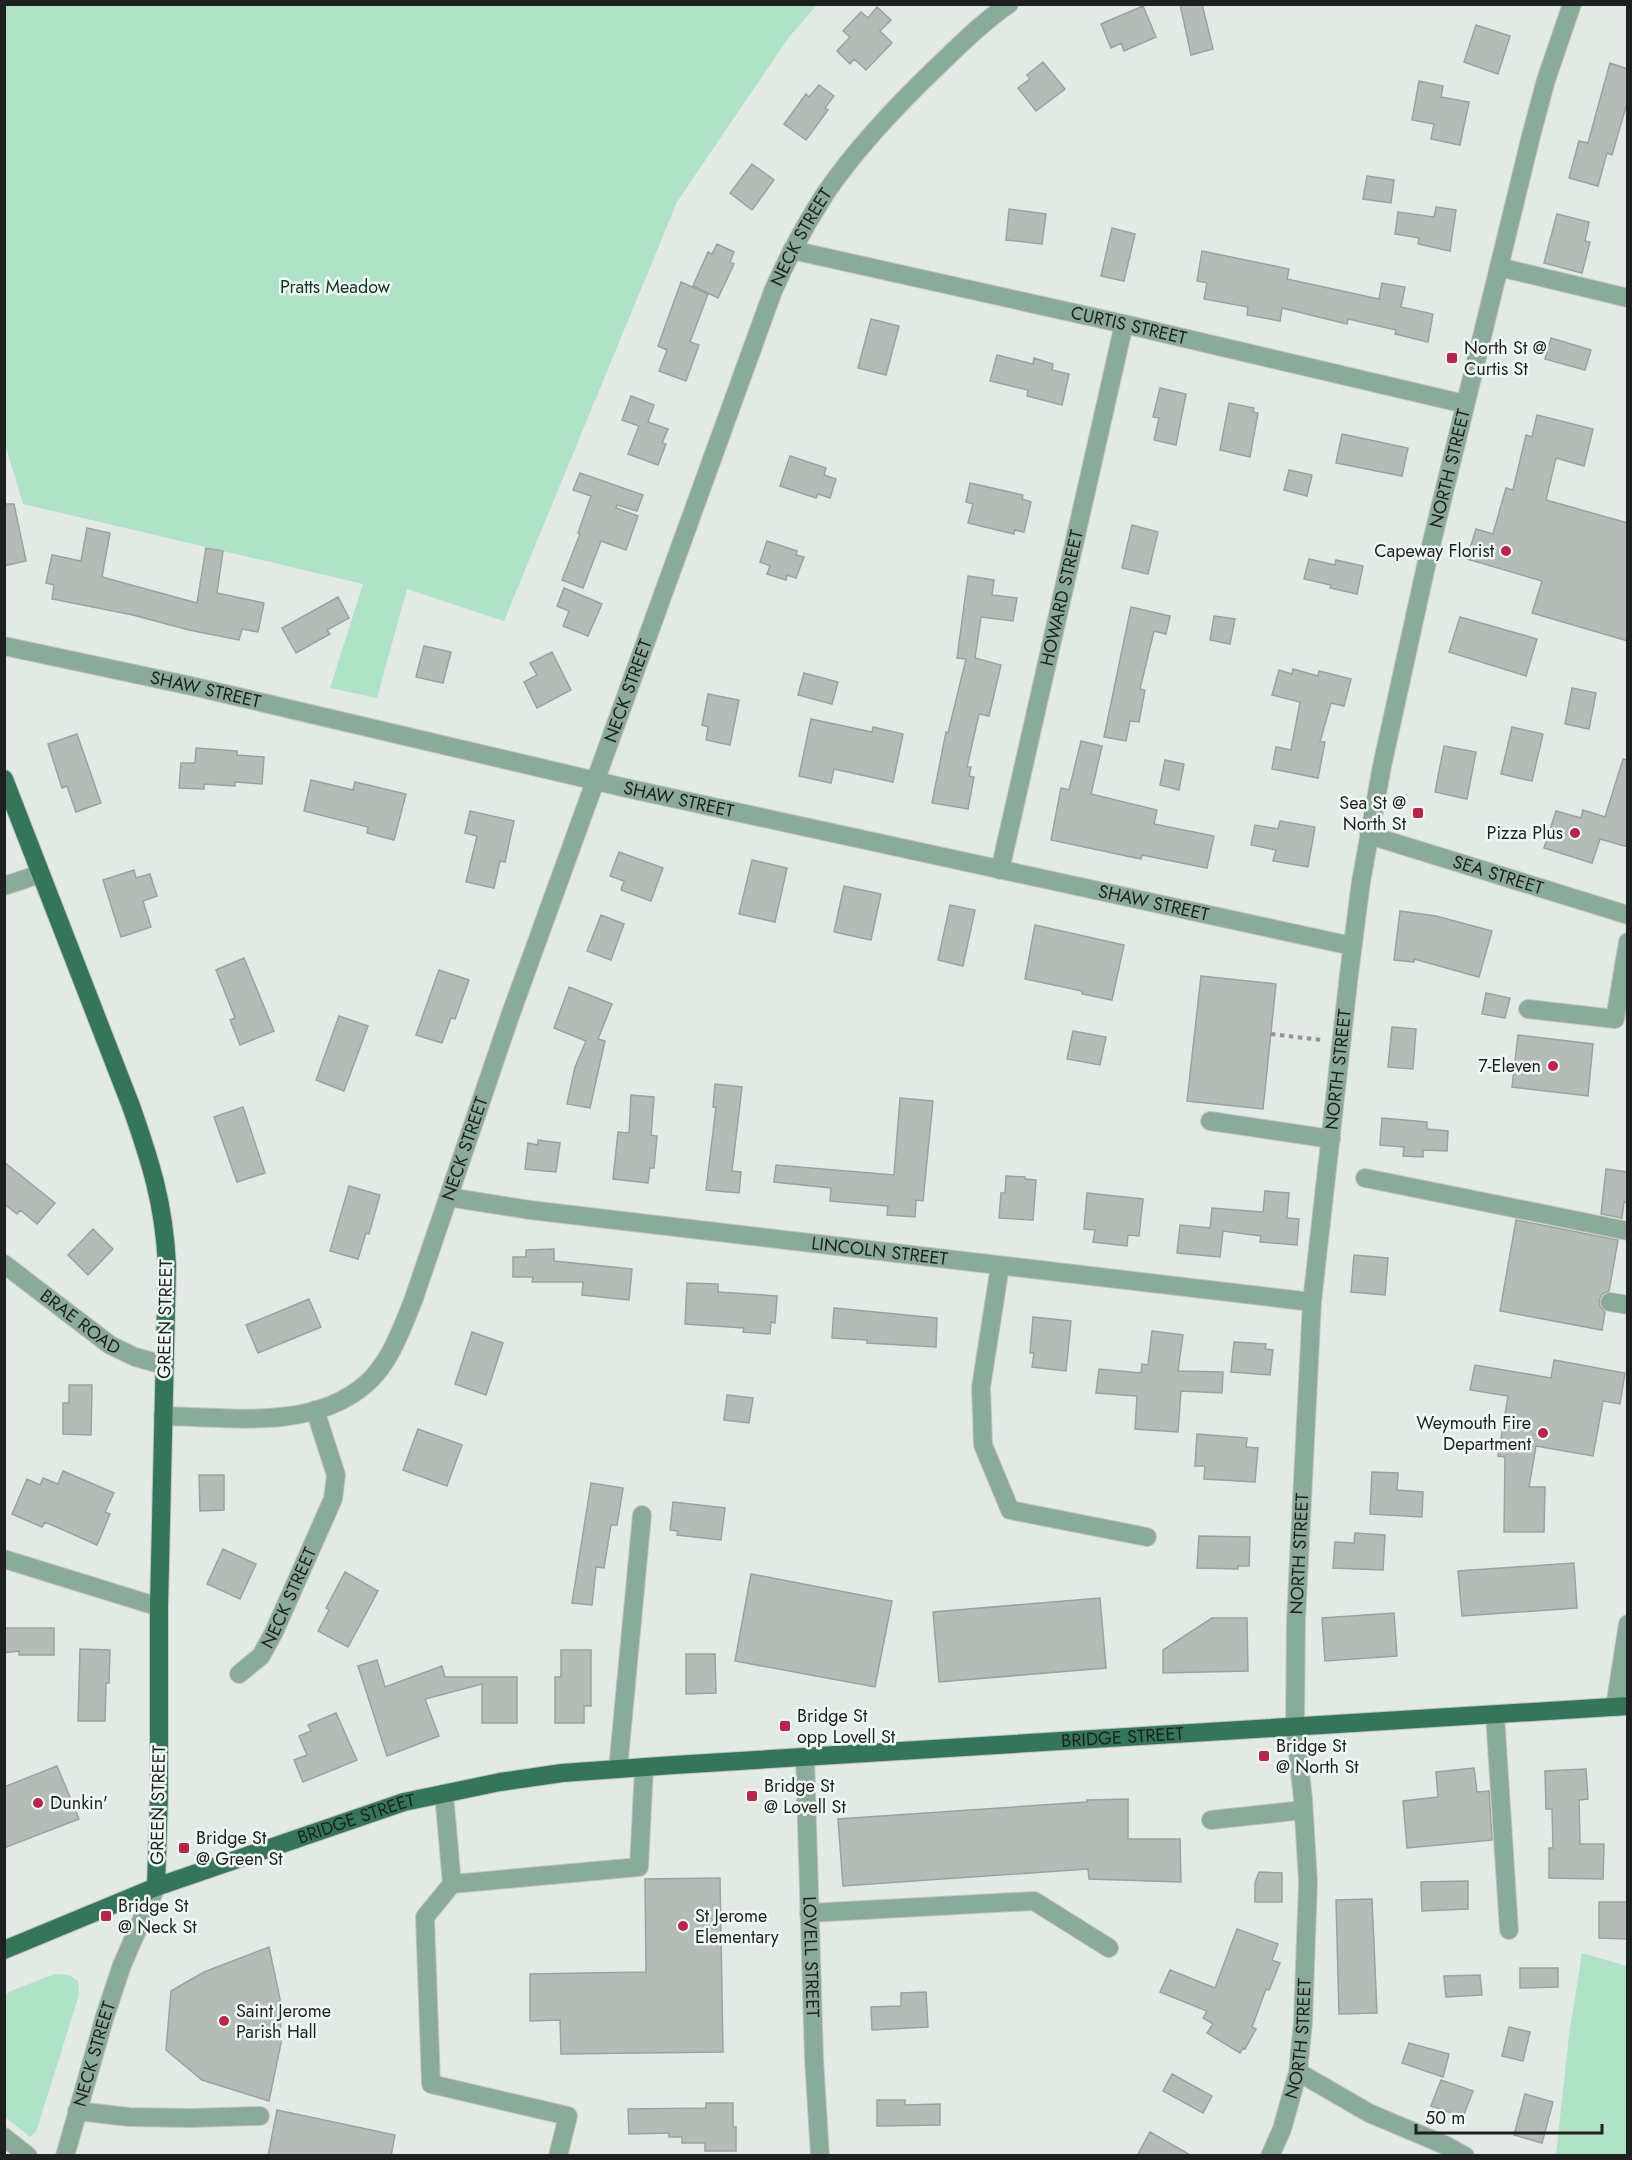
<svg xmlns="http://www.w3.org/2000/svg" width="1632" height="2160" font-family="Jost,sans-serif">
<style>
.green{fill:#b0e2c8}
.building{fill:#b5bcb8;stroke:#9ba29e;stroke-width:1.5}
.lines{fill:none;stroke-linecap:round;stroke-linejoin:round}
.minor-casing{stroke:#c0c6c2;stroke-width:20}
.major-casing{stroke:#c0c6c2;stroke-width:20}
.path{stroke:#909592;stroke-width:4;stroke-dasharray:4.5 4.5;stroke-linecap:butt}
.minor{stroke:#8aab9a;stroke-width:18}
.major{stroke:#35765a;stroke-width:18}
.poi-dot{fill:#b7264a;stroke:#f0f8f4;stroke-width:2}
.labels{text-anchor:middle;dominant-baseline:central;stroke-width:5;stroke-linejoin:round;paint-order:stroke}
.street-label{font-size:18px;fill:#1e201f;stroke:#f0f8f4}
.park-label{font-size:18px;fill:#113526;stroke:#f0f8f4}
.poi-label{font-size:18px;fill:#1e201f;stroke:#f0f8f4;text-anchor:start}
</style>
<rect width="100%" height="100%" fill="#e3eae6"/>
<path class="green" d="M4,5H817L789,37L677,202L504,621L407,589L377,698L330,688L363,584L23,504L4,441Z
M1582,1953L1627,1966V2155H1556L1569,2035Z
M55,1974L69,1975L78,1981L79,1995L36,2132L30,2137L5,2117V1997L8,1992Z"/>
<path class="building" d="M1180,4H1202L1213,49L1191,55Z
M1143,6L1156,37L1124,51L1121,43L1111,48L1101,24Z
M877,7L891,20L880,31L892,43L866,70L854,59L850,64L837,51L850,37L843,31L861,12L868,18Z
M1476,25L1510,36L1498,74L1464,62Z
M1043,62L1065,89L1036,111L1018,88L1030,79L1027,75Z
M1610,63L1628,69V100L1612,155L1607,153L1598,186L1569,178L1579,141L1588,143Z
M1419,81L1443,86L1441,97L1469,102L1460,145L1431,139L1434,124L1412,120Z
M819,85L834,96L825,108L828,110L806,140L784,124L806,94L809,97Z
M752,164L774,180L752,210L730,193Z
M1367,176L1394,180L1391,203L1363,199Z
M1436,207L1456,210L1450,251L1418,244L1419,238L1395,234L1398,212L1434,217Z
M1009,209L1046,214L1042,244L1006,240Z
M1557,214L1589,222L1585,241L1590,242L1582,273L1544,263Z
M1112,228L1135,234L1124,281L1101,276Z
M717,244L734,252L730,262L734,264L718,298L693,286L708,252L712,254Z
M1202,251L1289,269L1287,279L1379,299L1382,283L1405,287L1401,307L1433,314L1428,342L1395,334L1396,330L1348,319L1347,324L1282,308L1280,321L1247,315L1248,307L1204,299L1207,283L1197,281Z
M681,282L708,294L690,342L699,345L686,381L659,371L667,350L658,346Z
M871,319L899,326L886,375L858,368Z
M1551,338L1591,350L1585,370L1545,359Z
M997,355L1033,364L1034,358L1053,364L1052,370L1069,374L1062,405L1027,396L1028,390L990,381Z
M1160,388L1186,394L1176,445L1154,440L1159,418L1153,417Z
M631,396L654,405L648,422L668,429L662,443L666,444L658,465L628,454L639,426L622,420Z
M1229,403L1254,408L1253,412L1258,413L1250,457L1220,450Z
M1537,415L1593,429L1584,466L1556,458L1546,500L1628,523V641L1532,613L1542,581L1467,559L1476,529L1493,534L1506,488L1513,490L1526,435L1532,437Z
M1342,434L1408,448L1402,476L1336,463Z
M790,456L826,468L824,475L836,479L830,498L818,494L816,498L780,486Z
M1289,470L1312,475L1307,496L1284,490Z
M580,473L643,495L637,511L617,505L616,508L638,516L626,550L601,541L583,588L562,580L580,534L578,533L591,496L573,490Z
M970,483L1023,495L1022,499L1031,502L1024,532L1015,530L1014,534L968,523L973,504L966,502Z
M4,504H14L26,561L4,566Z
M1132,525L1158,532L1148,574L1122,568Z
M87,528L110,533L102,577L197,603L206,548L223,551L217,593L264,603L258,632L242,629L239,640L189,630L133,615L52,599L54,585L46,583L52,555L81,561Z
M767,541L797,551L796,555L804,557L796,578L787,575L786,580L767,574L770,566L760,562Z
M1309,559L1335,565L1336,560L1363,566L1357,594L1330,588L1331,585L1304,579Z
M968,576L994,580L992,595L1017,598L1013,621L981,617L975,658L1001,665L989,716L979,714L967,767H971L969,776L974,777L968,809L932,803L946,732L948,733L966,659L957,658Z
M564,588L602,604L588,636L563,626L569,611L557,606Z
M338,597L349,618L327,630L330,634L296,653L282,628Z
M1131,607L1170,616L1166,634L1154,631L1140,689L1145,690L1139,722L1130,721L1126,741L1104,737Z
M1214,616L1235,619L1230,644L1210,640Z
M1460,617L1537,639L1526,676L1449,652Z
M424,646L451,652L443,683L416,677Z
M552,652L571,690L537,708L524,682L537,675L530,663Z
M1293,669L1318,676L1319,671L1351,679L1344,706L1331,703L1320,742H1325L1318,778L1272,769L1276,747L1291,750L1300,702L1272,695L1279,670L1292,674Z
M804,673L838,682L832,704L798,695Z
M1572,688L1596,693L1589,729L1565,724Z
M708,694L739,700L730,745L706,740L708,727L702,725Z
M811,719L872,732L873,727L903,734L893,782L834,769L831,783L799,776Z
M1512,727L1543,734L1532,781L1501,774Z
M77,734L101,803L76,812L67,786L62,788L48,744Z
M1081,741L1102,746L1091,794L1157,810L1154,824L1214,836L1207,868L1142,855L1141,859L1051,840L1061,788L1069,790Z
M1444,746L1476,752L1467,799L1435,792Z
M196,748L237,751V755L264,757L262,784L235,782V786L204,784V789L179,788L181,763H195Z
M1623,759L1628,760V847L1600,839L1592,863L1544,848L1556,811L1581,818L1583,810L1605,817Z
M1165,760L1184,764L1179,790L1160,785Z
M311,780L353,790L355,782L406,794L394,840L367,833L368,827L304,811Z
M470,811L514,821L505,862L500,861L494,888L466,882L477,836L465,833Z
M1280,821L1315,827L1308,867L1273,861L1276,850L1251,845L1255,825L1278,829Z
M619,852L663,868L651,901L621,890L624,881L610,876Z
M752,860L787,868L775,922L739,914Z
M134,870L136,878L150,874L157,896L143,901L151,927L121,937L103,880Z
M844,886L881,894L871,940L834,932Z
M950,905L975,910L963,966L938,960Z
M1400,911L1436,916L1492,931L1479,977L1414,959V962L1394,960Z
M601,915L624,924L611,960L587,951Z
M1035,925L1124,945L1112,1000L1082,994V991L1025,979Z
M244,958L274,1031L240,1045L230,1020L235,1018L216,970Z
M439,970L469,980L455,1019L451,1018L442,1043L416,1035Z
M1201,976L1276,984L1263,1109L1187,1101Z
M569,987L612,1004L598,1039L605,1041L590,1108L567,1104L575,1067L586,1041L554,1028Z
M1486,993L1510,998L1505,1018L1482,1014Z
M339,1016L368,1026L344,1091L316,1080Z
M1392,1027L1416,1029L1413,1069L1388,1067Z
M1073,1031L1106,1037L1100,1065L1067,1059Z
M1518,1035L1593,1044L1588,1096L1512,1087Z
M715,1084L742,1087L732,1171L741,1172L739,1193L706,1190L716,1107H713Z
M631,1095L654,1097L651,1135L657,1136L654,1168H650L648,1183L613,1179L618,1132L629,1133Z
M900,1098L933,1101L923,1201L916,1200L915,1217L887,1215L888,1206L830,1201L831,1188L774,1182L776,1165L894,1175Z
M243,1107L265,1173L237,1182L214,1117Z
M1382,1118L1427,1122V1129L1448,1131L1447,1151L1423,1150V1157L1403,1156L1404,1147L1380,1145Z
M538,1140L560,1143L556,1172L525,1169L528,1143L538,1145Z
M4,1162L55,1203L37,1224L20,1210L17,1214L4,1204Z
M1606,1169L1628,1172V1203L1624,1202L1622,1218L1601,1214Z
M1006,1176L1025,1177V1179L1036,1180L1033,1220L999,1218L1001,1193H1005Z
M349,1186L380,1195L369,1234L366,1233L358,1259L330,1251Z
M1265,1191L1289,1193L1287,1218L1299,1219L1297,1245L1260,1242L1261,1236L1223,1231L1220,1257L1177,1253L1180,1225L1210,1228L1212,1208L1263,1212Z
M1087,1193L1143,1199L1139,1236L1128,1235L1127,1246L1093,1242L1095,1230L1084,1229Z
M1516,1220L1618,1240L1609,1291L1602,1294L1599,1300L1600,1306L1605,1312L1602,1330L1500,1311Z
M93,1229L113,1249L88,1275L68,1255Z
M554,1249V1261L632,1269L629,1300L582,1295L583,1282H532L533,1277H513V1257H526V1250Z
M1354,1255L1388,1258L1385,1295L1351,1292Z
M687,1283L718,1284V1292L777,1296L775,1323L771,1322L770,1334L743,1332L744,1328L685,1324Z
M309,1299L321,1327L258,1353L246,1325Z
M834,1308L937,1318L936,1347L867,1343V1340L832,1338Z
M1033,1317L1071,1321L1066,1371L1032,1367L1034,1353H1030Z
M1152,1331L1183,1335L1178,1371L1223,1372L1222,1393L1181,1391L1178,1432L1135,1429L1137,1396L1096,1393L1099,1369L1141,1373L1142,1364L1148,1365Z
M472,1332L503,1343L486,1395L455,1384Z
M1234,1342L1266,1344L1265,1349L1273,1350L1270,1375L1231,1372Z
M1554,1360L1625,1373L1620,1404L1603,1401L1593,1456L1536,1446L1529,1487H1545L1544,1532H1504L1505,1457L1498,1456L1508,1396L1470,1390L1475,1365L1551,1378Z
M69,1385H92L91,1435L63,1434V1403H69Z
M727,1395L753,1398L749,1423L724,1420Z
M418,1429L462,1445L447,1486L403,1470Z
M1197,1434L1247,1438L1246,1447L1258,1448L1255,1482L1204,1479L1205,1466H1195Z
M63,1471L114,1493L105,1512L110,1514L97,1545L45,1522L42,1527L12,1514L27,1479L40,1485L43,1478L58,1484Z
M1372,1472L1398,1473L1397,1490L1423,1492L1422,1517L1370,1514Z
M199,1475H224V1510L200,1511Z
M591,1483L623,1488L617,1525H611L604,1568L596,1567L592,1605L572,1603Z
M673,1502L725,1508L721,1540L677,1535L678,1531L670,1530Z
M1355,1533L1385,1535L1383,1570L1333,1568L1335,1542L1354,1543Z
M1199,1536L1250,1537L1249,1566H1238V1569L1197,1568Z
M223,1549L256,1564L240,1599L207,1584Z
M1574,1563L1577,1608L1462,1616L1458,1571Z
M345,1572L378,1591L348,1647L318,1631L329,1610L326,1608Z
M751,1574L892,1601L875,1687L735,1661Z
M1100,1598L1106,1668L939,1682L933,1612Z
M1394,1613L1397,1656L1325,1661L1322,1618Z
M1212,1618H1247L1248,1671L1163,1673V1650Z
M4,1628H54V1655H19V1651L4,1653Z
M80,1649L110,1650L109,1683H106L105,1721H78Z
M561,1650H591V1706H584V1723H555V1677H561Z
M686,1654H715L716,1693L686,1694Z
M377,1660L385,1687L442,1666L445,1677H517V1723H482V1684L425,1699L439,1736L387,1756L358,1666Z
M336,1713L357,1760L303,1782L294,1760L307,1755L299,1736L311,1731L308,1725Z
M57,1766L79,1819L4,1848V1787Z
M1474,1768L1477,1792L1489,1791L1492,1840L1407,1848L1403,1801L1438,1797L1436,1772Z
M1586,1769L1588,1799L1579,1800L1580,1844H1604L1603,1879L1549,1878V1848H1553L1552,1809H1546L1545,1771Z
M1128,1799V1839H1180L1181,1882L1089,1879L1088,1869L843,1886L838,1819L1087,1802V1800Z
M1259,1872L1282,1873V1902H1255V1883Z
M720,1878L723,2052L561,2054L560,2020L530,2021V1974L646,1972L645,1879Z
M1468,1881V1909L1422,1911L1421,1882Z
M1372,1899L1377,2013L1339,2014L1336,1900Z
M1599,1902H1628V1939L1599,1938Z
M1237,1929L1278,1944L1272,1960L1280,1963L1269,1990L1266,1989L1252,2027L1256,2029L1245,2049L1243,2048L1240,2053L1207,2033L1213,2024L1203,2018L1207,2011L1160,1992L1170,1970L1215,1988Z
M269,1947L280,1999L281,2043L269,2101L202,2080L166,2050L171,1991L204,1972Z
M1520,1968H1558V1987L1520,1988Z
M1480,1975L1482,1995L1446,1997L1444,1976Z
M926,1992L928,2027L872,2030L871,2007L901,2006V1993Z
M1509,2027L1530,2032L1523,2061L1502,2056Z
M1409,2043L1449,2054L1443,2077L1402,2063Z
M1172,2074L1212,2096L1203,2113L1163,2091Z
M1441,2080L1473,2091L1463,2117L1431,2106Z
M1525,2094L1553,2102L1542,2143L1514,2135Z
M877,2100H905V2105L940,2104V2125L877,2126Z
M706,2103H733V2127H736V2151H705V2143H682V2137H669V2133L629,2134L628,2109L706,2108Z
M277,2110L395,2135L391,2156H268Z
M1150,2132L1192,2156H1137Z"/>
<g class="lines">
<defs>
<g id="minor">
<path id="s1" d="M792,250L1124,324L1465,404"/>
<path d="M1499,267L1628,298"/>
<path id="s2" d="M4,646L196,687L626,788L1352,946"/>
<path id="s3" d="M1369,835L1628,915"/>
<path id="s4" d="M1000,870L1124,324"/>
<path d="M4,886L40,874"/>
<path d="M1528,1009L1615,1019L1628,942"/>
<path d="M1210,1121L1331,1139"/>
<path d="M1365,1178L1628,1231"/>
<path id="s5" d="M448,1197L530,1210L1312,1302"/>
<path id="s6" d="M4,1264L110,1345L135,1357L164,1365"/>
<path d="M1000,1266L981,1387L983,1445L1010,1510L1147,1537"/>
<path d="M1610,1302L1628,1305"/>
<path id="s7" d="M163,1416C229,1417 312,1431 366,1384C390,1363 401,1330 413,1301L510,1016L773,291C788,257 805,225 825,194C857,147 899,103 940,64C962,43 984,21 1009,4"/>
<path d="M4,1559L159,1607"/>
<path id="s8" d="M239,1674L261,1656L274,1632L333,1499L336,1475L315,1410"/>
<path d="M1615,1707L1628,1624"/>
<path d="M1495,1715L1509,1930"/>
<path id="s9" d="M805,1757L814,2059L820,2156"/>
<path d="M618,1769L642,1515"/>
<path d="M444,1794L452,1884L425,1917L431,2084L568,2116L558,2156"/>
<path d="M1211,1820L1303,1810"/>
<path d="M452,1884L639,1867L644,1767"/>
<path d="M809,1913L1034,1901L1109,1948"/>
<path d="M1298,2072L1369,2113L1447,2146L1465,2156"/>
<path d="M77,2111L129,2117L191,2118L260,2116"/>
<path d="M4,2137L28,2156"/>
<path id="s10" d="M65,2156L105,2016L122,1965L156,1887"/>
<path id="s11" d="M1270,2156L1282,2129L1298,2072L1303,2022L1308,1882L1303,1799L1295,1726L1296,1619L1312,1302L1349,974L1361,882L1382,766L1426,566L1531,136L1546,80L1572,4"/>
</g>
<g id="major">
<path d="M4,779L131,1106C151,1163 164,1204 167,1265L159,1607V1795L156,1887"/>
<path id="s12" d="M4,1950L156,1887L404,1802L500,1782L562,1773L674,1765L1628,1706"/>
</g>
</defs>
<use href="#minor" class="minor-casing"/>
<use href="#major" class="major-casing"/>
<path class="path" d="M1271,1034L1322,1040"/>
<use href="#minor" class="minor"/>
<use href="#major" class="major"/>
</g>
<g class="poi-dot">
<rect x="1446" y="352" width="12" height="12" rx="3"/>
<circle cx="1506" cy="551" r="6"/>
<rect x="1412" y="807" width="12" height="12" rx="3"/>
<circle cx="1575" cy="833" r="6"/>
<circle cx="1553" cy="1066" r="6"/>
<circle cx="1543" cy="1433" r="6"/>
<rect x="779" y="1720" width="12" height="12" rx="3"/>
<rect x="1258" y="1750" width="12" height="12" rx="3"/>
<rect x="746" y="1790" width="12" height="12" rx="3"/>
<circle cx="38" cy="1803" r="6"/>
<rect x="178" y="1842" width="12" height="12" rx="3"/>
<rect x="100" y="1910" width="12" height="12" rx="3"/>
<circle cx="683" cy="1926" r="6"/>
<circle cx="224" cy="2021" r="6"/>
</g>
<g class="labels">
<g class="street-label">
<text stroke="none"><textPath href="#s7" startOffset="1440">NECK STREET</textPath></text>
<text stroke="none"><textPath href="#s1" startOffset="345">CURTIS STREET</textPath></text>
<text stroke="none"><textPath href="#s11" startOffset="1706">NORTH STREET</textPath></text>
<text stroke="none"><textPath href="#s4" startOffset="279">HOWARD STREET</textPath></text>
<text stroke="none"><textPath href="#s2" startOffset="206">SHAW STREET</textPath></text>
<text stroke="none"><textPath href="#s7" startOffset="954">NECK STREET</textPath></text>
<text stroke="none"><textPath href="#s2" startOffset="692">SHAW STREET</textPath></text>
<text stroke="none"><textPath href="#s3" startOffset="135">SEA STREET</textPath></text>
<text stroke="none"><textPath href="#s2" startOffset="1178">SHAW STREET</textPath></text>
<text stroke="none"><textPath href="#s11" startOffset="1094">NORTH STREET</textPath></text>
<text stroke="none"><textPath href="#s7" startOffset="468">NECK STREET</textPath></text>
<text stroke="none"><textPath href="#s5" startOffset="435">LINCOLN STREET</textPath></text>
<text transform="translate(165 1319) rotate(-89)">GREEN STREET</text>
<text stroke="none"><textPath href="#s6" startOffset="96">BRAE ROAD</textPath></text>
<text stroke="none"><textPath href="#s11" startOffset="608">NORTH STREET</textPath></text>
<text stroke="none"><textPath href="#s8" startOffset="93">NECK STREET</textPath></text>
<text stroke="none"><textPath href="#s12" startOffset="1149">BRIDGE STREET</textPath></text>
<text transform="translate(158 1805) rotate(-89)">GREEN STREET</text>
<text stroke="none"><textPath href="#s12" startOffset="376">BRIDGE STREET</textPath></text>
<text stroke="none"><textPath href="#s9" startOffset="200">LOVELL STREET</textPath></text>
<text stroke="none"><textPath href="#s11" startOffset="122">NORTH STREET</textPath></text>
<text stroke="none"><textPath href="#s10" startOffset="106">NECK STREET</textPath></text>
</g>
<g class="park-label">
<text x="335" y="287">Pratts Meadow</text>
</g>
<g class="poi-label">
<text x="1464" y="348">North St @<tspan x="1464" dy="21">Curtis St</tspan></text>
<text x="1494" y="551" text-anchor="end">Capeway Florist</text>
<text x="1406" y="803" text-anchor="end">Sea St @<tspan x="1406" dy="21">North St</tspan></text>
<text x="1563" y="833" text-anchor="end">Pizza Plus</text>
<text x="1541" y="1066" text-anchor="end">7-Eleven</text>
<text x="1531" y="1423" text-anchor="end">Weymouth Fire<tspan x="1531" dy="21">Department</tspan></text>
<text x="797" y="1716">Bridge St<tspan x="797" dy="21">opp Lovell St</tspan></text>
<text x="1276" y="1746">Bridge St<tspan x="1276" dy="21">@ North St</tspan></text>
<text x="764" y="1786">Bridge St<tspan x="764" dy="21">@ Lovell St</tspan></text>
<text x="50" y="1803">Dunkin'</text>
<text x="196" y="1838">Bridge St<tspan x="196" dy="21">@ Green St</tspan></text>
<text x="118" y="1906">Bridge St<tspan x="118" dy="21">@ Neck St</tspan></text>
<text x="695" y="1916">St Jerome<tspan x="695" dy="21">Elementary</tspan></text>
<text x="236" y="2011">Saint Jerome<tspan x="236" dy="21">Parish Hall</tspan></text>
</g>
</g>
<rect width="1632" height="2160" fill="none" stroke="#1e201f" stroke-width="12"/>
<path d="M1416 2124v9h186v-9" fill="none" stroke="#1e201f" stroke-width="3"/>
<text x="1425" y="2124" font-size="18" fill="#1e201f" stroke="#f0f8f4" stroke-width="4.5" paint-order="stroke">50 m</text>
</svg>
